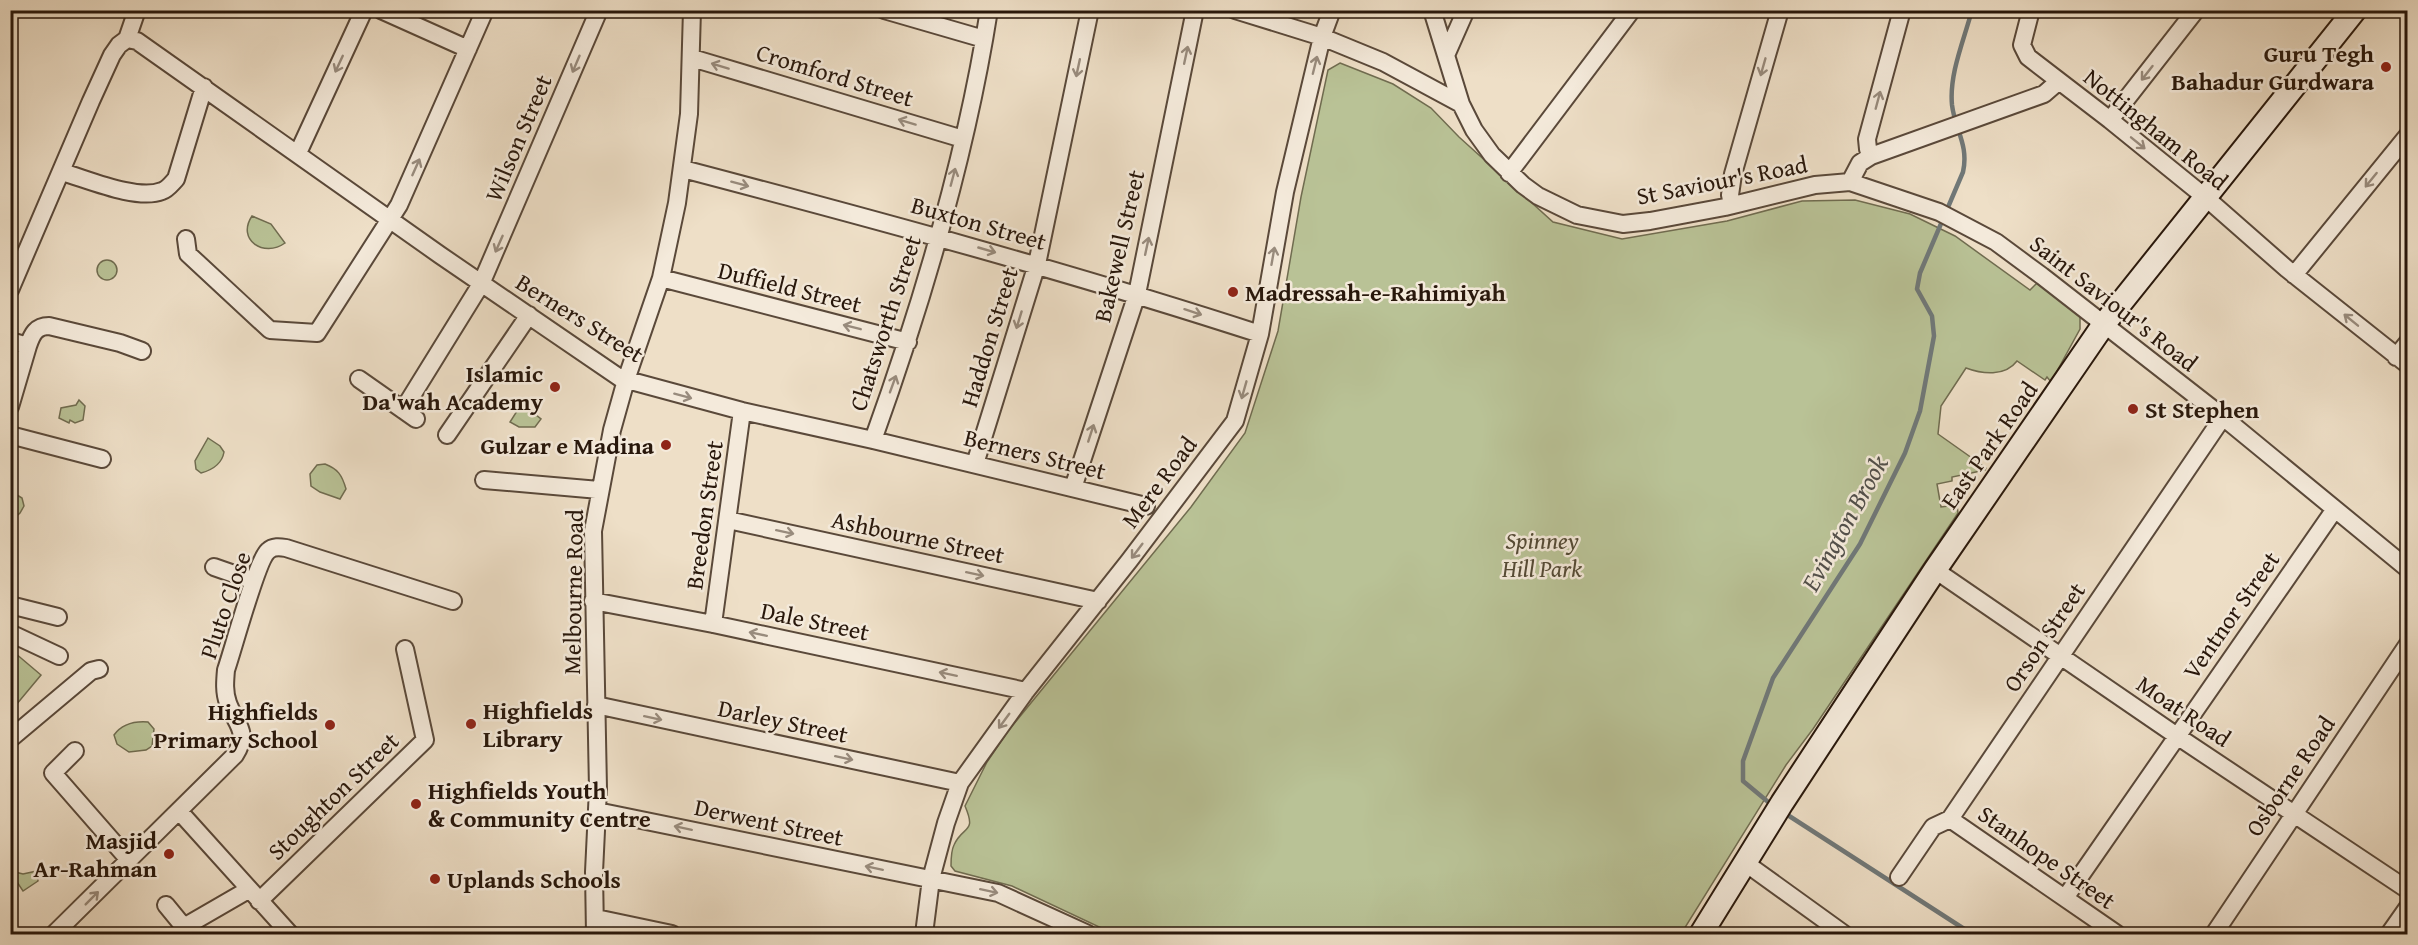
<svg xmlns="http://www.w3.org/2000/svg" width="2418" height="945" font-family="'Gentium Book Plus',serif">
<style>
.green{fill:#b9c296;stroke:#706c50;stroke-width:1.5}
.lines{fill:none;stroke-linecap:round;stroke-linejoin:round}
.stream{stroke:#707878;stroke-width:4.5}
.street-casing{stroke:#5a493a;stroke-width:20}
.secondary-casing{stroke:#28170b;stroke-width:26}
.street{stroke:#f4eadb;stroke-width:16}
.secondary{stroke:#f4eadb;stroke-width:22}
.oneway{stroke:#988b7d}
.poi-dot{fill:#8f2418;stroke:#f4eadb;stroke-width:2}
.labels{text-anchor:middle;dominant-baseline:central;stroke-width:5;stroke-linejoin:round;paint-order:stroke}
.poi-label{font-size:24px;font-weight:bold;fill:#28170b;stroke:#f4eadb;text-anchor:end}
.street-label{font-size:24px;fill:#28170b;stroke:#f4eadb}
.park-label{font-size:24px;font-style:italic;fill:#544a35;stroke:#f4eadb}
.water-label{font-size:26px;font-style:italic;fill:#52504b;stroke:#f4eadb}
</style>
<rect width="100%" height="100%" fill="#eedfc7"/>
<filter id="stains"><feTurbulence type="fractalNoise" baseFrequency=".00333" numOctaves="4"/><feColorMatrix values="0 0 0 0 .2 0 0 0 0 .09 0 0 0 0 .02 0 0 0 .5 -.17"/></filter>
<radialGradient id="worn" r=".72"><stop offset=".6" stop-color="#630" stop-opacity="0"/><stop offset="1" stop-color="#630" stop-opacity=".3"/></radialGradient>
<path class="green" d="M1340,63L1393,84L1431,108L1459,137L1553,222L1622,239L1727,221L1802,201L1855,200L1910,214L1955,236L2030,290L2037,283L2080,316V329L2051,382L2047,377L2045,380L2017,361C2005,377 1982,374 1966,368L1941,406L1938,434L1986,468L1985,470L1952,477V481L1937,484L1941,507L1957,505L1958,513L1813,729L1786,765L1681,934H1114L1012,886L955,871L951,866C951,860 951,851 954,845C963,825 977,834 965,806L987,762L1008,731L1191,507L1245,433L1278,331L1301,197L1328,70Z
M252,216L271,224L285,243C264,258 236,240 252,216Z
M97 270a10 10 0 1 1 20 0a10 10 0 1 1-20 0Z
M79,400L85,406L83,420L75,423L70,420L69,423L59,418L61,408L76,405Z
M526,407L541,419L535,427H519L510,422L517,411Z
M208,438L220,446L224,452C222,464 212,470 201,473L196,469L195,461Z
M325,464C338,469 342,475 346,489L340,499L320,492L311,486L310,474L317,465Z
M17,495L22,498L24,506L20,513L11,521V503Z
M15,653L41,675L11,711V659Z
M148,722L154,729L152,746L146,750L129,752L117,744L114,735C122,724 135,721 148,722Z
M37,871L38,881L23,891L15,879V872L23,874Z"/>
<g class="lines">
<path class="stream" d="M1773,806L1743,781V761L1773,678L1860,544L1905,453L1920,411L1934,336L1932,316L1917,289L1920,273L1963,172C1969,145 1955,130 1952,105C1949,74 1964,40 1972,10
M1783,812L1972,934"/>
<defs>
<path id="street" d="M381,10L468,49
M884,10L984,39
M1235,10L1322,37L1383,62L1461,104
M1432,10L1461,104L1474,130L1492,155L1523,185L1538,196L1577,215L1623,224L1650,221L1725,207L1815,185L1850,182L1939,212L1996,242L2042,276L2223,417L2408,569
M2031,10L2022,45L2028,57L2110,120L2205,197L2287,269L2408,365
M127,39L137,41L440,255L620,378L742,411L873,440L1146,506
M1447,53L1466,10
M692,58L963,139
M2110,120L2196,10
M298,153L364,10
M1871,156L1868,149L1867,139L1902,10
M683,169C877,220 1069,272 1260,334
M62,172C87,179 137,201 162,191C168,189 171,184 176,179L204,87
M1509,173L1632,10
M1850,182L1860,163L1871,156L2044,94L2059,81
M1732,205L1730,195L1733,174L1780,10
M186,239L188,254L270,330L317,333L399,205L485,10
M2294,275L2408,135
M661,278L908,342
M10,290L91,101L112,55L119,45L127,39L137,10
M10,341L28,346L10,407
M28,346C32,334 36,326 49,326L120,343L142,351
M2396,357L2408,342
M359,379L416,419
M403,410L481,284L599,10
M10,435L102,459
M447,435L529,315
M873,440C923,301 966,157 989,10
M975,464L1037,264L1090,10
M484,480L599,490
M1073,488L1137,294L1195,10
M728,520L1098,601
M214,567L254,581
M1935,570L2177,736L2408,890
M593,601L713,624L1026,691
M10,605L58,617
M713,624L742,411
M10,633L59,656
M596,705L960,783
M10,739L91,671L99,669
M75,751L53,773L129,860
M179,811L290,934
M597,811L998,893L1088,934
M1950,819L2117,934
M1744,862L1844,934
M1899,877L1933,827L1950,819L2223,417
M2065,898L2335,509
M259,901L425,740L405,649
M166,905L184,927L248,890
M596,918L672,934
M54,934L235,755C250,731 236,725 228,703C224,692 225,681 226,670C233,650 257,560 268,551C273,546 280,547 286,548L453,601
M595,934L594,872L598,789L593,531L612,430L626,380L661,278L677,203L689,114L692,10
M924,934L931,879L946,823L960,783L1026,691L1129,561L1235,421L1260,334L1285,192L1322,37L1332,10
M2214,934L2408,644
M2389,934L2408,907"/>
<path id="secondary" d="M1701,934L1782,803L1935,570L2104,324L2355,10"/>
</defs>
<use href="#street" class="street-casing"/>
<use href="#secondary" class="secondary-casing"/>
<use href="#street" class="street"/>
<use href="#secondary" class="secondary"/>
</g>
<defs><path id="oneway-shaft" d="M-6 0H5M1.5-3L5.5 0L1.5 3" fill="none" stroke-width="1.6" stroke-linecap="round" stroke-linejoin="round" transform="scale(1.5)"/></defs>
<g class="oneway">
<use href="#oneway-shaft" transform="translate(1186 55) rotate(-78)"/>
<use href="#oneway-shaft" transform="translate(339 64) rotate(115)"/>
<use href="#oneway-shaft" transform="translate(576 64) rotate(113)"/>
<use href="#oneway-shaft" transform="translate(1315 65) rotate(-76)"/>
<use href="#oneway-shaft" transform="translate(720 66) rotate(-163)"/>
<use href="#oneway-shaft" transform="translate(1763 67) rotate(106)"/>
<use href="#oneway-shaft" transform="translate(1078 68) rotate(102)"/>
<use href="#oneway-shaft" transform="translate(2147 73) rotate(128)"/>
<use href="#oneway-shaft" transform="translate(1878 100) rotate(-75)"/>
<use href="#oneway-shaft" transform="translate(907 122) rotate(-163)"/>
<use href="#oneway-shaft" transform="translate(2138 143) rotate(39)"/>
<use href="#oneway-shaft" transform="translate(416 167) rotate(-66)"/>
<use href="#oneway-shaft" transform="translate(953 177) rotate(-75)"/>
<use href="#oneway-shaft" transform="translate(2371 180) rotate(129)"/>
<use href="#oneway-shaft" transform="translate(740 184) rotate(15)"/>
<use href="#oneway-shaft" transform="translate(499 244) rotate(114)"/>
<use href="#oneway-shaft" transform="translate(1147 246) rotate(-78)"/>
<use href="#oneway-shaft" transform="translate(987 250) rotate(16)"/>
<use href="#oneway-shaft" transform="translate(1273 256) rotate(-80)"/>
<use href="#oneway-shaft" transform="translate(1193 312) rotate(18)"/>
<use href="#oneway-shaft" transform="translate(1019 320) rotate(107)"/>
<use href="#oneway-shaft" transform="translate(2351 320) rotate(-141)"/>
<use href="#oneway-shaft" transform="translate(852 327) rotate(-166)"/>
<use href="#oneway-shaft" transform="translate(893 384) rotate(-70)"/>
<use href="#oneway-shaft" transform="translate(1244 390) rotate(106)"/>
<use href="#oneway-shaft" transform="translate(683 396) rotate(15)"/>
<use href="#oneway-shaft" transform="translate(1091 433) rotate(-72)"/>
<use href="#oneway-shaft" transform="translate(785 532) rotate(12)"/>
<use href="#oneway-shaft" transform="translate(1137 551) rotate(127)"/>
<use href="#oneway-shaft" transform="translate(975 574) rotate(12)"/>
<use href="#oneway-shaft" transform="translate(758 634) rotate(-168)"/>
<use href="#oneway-shaft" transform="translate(948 674) rotate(-168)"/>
<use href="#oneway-shaft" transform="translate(653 718) rotate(12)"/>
<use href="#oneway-shaft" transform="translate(1004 721) rotate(126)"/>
<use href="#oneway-shaft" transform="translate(844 758) rotate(12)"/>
<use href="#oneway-shaft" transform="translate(683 828) rotate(-168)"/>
<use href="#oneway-shaft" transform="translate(874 868) rotate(-168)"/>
<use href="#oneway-shaft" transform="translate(989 891) rotate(12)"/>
<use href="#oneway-shaft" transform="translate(92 898) rotate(-45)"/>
</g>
<g class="poi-dot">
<circle cx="2386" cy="67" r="6"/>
<circle cx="1233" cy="292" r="6"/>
<circle cx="555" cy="387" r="6"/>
<circle cx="2133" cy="409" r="6"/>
<circle cx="666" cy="445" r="6"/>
<circle cx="471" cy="724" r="6"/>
<circle cx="330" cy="725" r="6"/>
<circle cx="416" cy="804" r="6"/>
<circle cx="169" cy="854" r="6"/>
<circle cx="435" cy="879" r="6"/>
</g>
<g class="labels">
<g class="poi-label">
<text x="2374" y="53">Guru Tegh<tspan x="2374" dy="28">Bahadur Gurdwara</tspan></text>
<text x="1245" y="292" text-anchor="start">Madressah-e-Rahimiyah</text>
<text x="543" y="373">Islamic<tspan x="543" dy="28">Da'wah Academy</tspan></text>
<text x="2145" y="409" text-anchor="start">St Stephen</text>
<text x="654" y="445">Gulzar e Madina</text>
<text x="483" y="710" text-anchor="start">Highfields<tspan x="483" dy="28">Library</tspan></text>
<text x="318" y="711">Highfields<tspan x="318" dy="28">Primary School</tspan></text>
<text x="428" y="790" text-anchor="start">Highfields Youth<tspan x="428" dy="28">&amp; Community Centre</tspan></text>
<text x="157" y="840">Masjid<tspan x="157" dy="28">Ar-Rahman</tspan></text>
<text x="447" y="879" text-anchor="start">Uplands Schools</text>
</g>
<g class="street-label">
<text transform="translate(835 75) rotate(17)">Cromford Street</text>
<text transform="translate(2156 129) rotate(39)">Nottingham Road</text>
<text transform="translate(518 138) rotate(-67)">Wilson Street</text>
<text transform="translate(1722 180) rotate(-11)">St Saviour's Road</text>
<text transform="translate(979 223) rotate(16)">Buxton Street</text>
<text transform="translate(1119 246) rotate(-77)">Bakewell Street</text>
<text transform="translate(790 287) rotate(14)">Duffield Street</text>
<text transform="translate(2114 303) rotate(38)">Saint Saviour's Road</text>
<text transform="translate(580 318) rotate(32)">Berners Street</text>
<text transform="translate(885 323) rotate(-72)">Chatsworth Street</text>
<text transform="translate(989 337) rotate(-73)">Haddon Street</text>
<text transform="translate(1989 445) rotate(-55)">East Park Road</text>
<text transform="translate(1035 454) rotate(14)">Berners Street</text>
<text transform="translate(1159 482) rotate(-53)">Mere Road</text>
<text transform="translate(704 515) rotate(-82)">Breedon Street</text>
<text transform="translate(918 537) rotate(12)">Ashbourne Street</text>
<text transform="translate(573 592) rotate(-89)">Melbourne Road</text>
<text transform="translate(225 605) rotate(-71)">Pluto Close</text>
<text transform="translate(2231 615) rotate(-55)">Ventnor Street</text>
<text transform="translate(815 621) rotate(12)">Dale Street</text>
<text transform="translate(2044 637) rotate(-56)">Orson Street</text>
<text transform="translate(2184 711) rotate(34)">Moat Road</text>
<text transform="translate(783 721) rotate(12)">Darley Street</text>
<text transform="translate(2290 776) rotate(-56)">Osborne Road</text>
<text transform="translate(333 796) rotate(-44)">Stoughton Street</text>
<text transform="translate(769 822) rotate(12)">Derwent Street</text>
<text transform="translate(2047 857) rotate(35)">Stanhope Street</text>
</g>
<g class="park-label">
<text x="1542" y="540">Spinney<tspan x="1542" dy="28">Hill Park</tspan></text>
</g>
<g class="water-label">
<text transform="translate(1844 523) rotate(-61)">Evington Brook</text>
</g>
</g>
<rect width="2418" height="945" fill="none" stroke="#eedfc7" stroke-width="36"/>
<rect x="12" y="12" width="2394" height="921" fill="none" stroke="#28170b" stroke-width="3"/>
<rect x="18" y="18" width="2382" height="909" fill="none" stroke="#28170b" stroke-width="1.5"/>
<rect width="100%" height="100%" filter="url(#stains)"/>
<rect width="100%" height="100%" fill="url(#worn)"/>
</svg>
